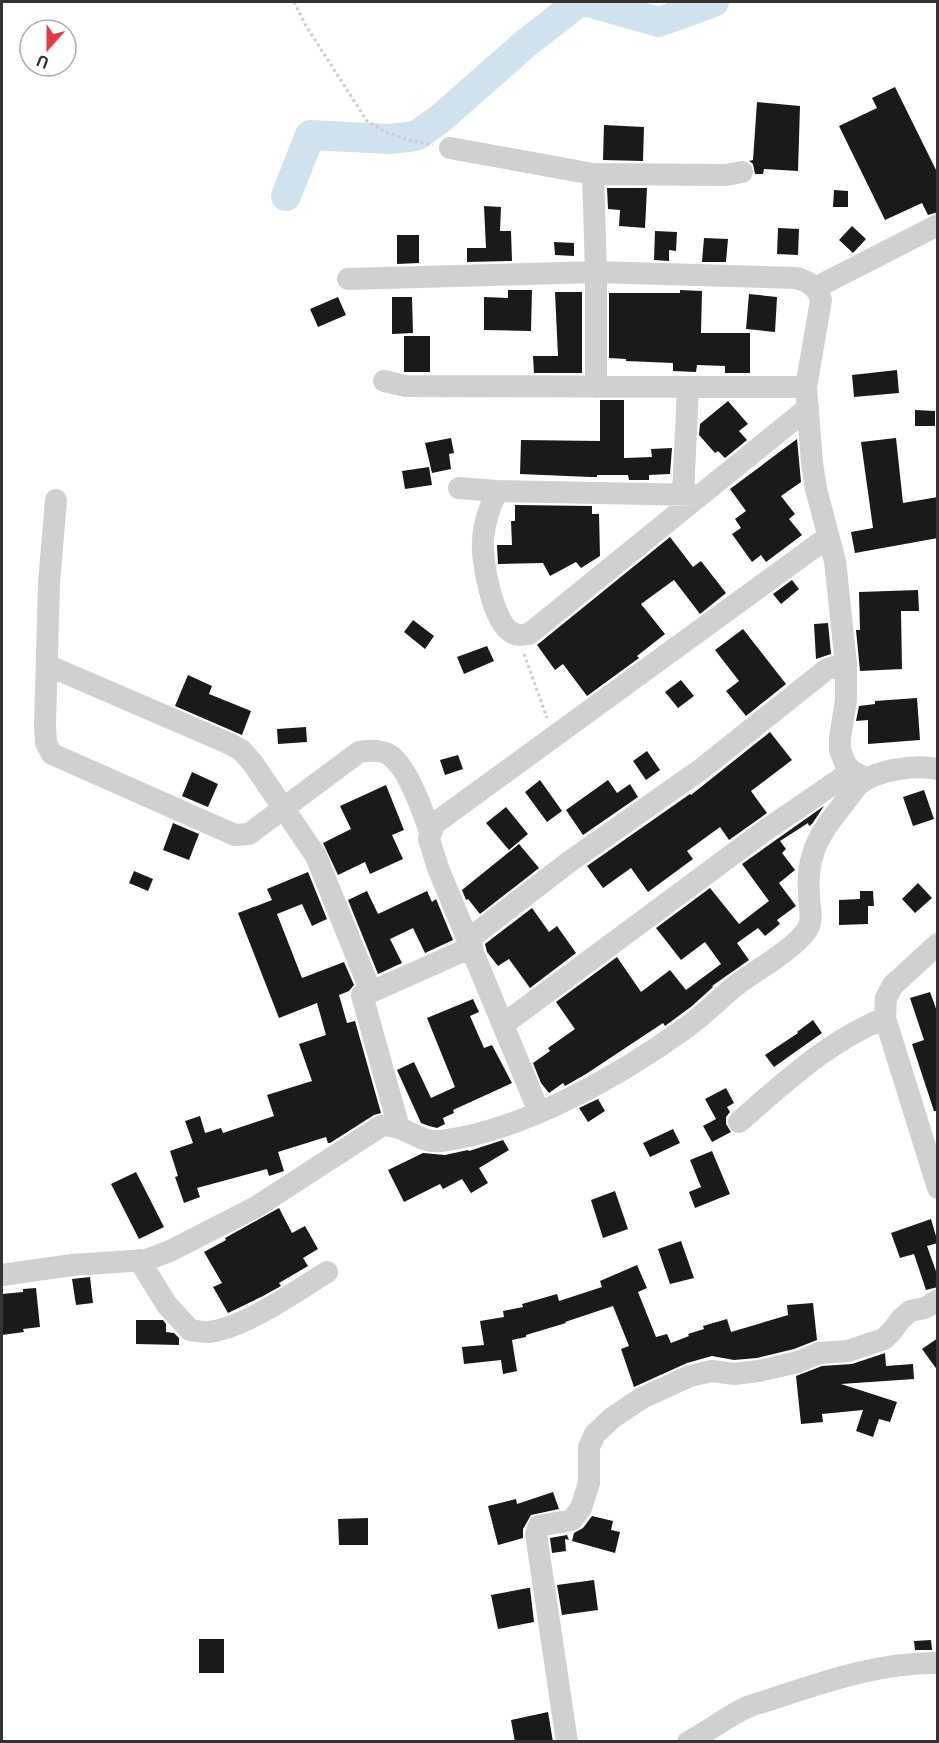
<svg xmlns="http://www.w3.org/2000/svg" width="939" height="1743" font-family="'Public Sans',sans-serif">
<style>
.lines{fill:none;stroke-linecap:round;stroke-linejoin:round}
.river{stroke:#cfe2ee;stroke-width:30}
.building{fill:#1a1a1a}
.path{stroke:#cdcdcd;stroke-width:3;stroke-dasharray:3 3;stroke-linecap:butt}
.minor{stroke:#d0d0d0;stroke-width:22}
</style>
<rect width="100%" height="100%" fill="#fff"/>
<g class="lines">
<path class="river" d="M588,2L659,22L714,2
M286,196L310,135L389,139L416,136L441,118L525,44L579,2"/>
</g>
<path class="building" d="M895,87L938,174V212L928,215L922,203L885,220L839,126L877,108L872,98Z
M757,102L800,106L798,171L764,169L763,174H755L753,164L749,161L753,160Z
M604,125L644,127L643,161L603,160Z
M607,188H647L645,228L619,226L620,210L608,209Z
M834,190L848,191V207H833Z
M484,206L501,207L500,231H511L512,261L467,262V248H486Z
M852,226L866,239L853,253L839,240Z
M778,228L799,229L798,255L777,254Z
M655,231L677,232L676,251L669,250V261L654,260Z
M397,235H419V263L397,264Z
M704,238L728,239L726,262H702Z
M554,242L574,243V256L555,255Z
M508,290H532L531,331L484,330V297L508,298Z
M680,290L702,291L701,333H750V373H725V366L697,365L696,372L673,371V363L626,361V359L609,358V293H680Z
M555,292H582V373H534L533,356H558Z
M749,294L777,297L775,332L746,329Z
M338,297L346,315L318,327L310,309Z
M392,297H412L413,333L392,334Z
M404,336H430V372H404Z
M897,370L899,393L854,397L852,375Z
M600,400H624V458L652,457L651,449L672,448L670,474L649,475V480H629L628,475H597V477H590L520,474L521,440L600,441Z
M728,401L748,424L739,431L747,440L725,458L718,451L715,453L699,435L700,424Z
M915,410L935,411V426H915Z
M451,438L454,453L449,454L451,469L432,473L425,443Z
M896,438L903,503L938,497V538L855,553L851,532L873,528L861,442Z
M797,439L801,482L781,496L795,514L789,519L802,535L766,562L761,555L752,562L732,534L741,528L735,519L746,511L730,489Z
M429,467L432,485L405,489L402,471Z
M515,505L592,506V514H599L600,556L581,568L576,562L550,576L543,563L498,564L497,545H512L511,521H515Z
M670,537L693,567L701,561L726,593L700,614L674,580L641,604L665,634L637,656L639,658L587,696L563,664L555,670L537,645Z
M792,580L799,589L781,604L773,594Z
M918,590L919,611H901L902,669L860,671L856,630H860L859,592Z
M413,620L434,636L425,649L404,632Z
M828,623L831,654L816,659L814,624Z
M743,629L786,684L746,716L726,691L739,681L715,650Z
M487,646L494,661L464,674L457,657Z
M188,675L212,686L209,694L251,711L242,735L175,706Z
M681,680L694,696L678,708L665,692Z
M917,698L920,740L868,744V720L856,721L859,706L875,704V701Z
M306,727L307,742L278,744L277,729Z
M770,732L792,760L751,791L767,813L729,840L720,827L687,851L693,859L648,892L631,868L603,888L587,866L690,794L691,795Z
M647,751L660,770L646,780L633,761Z
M458,755L463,769L445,775L440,760Z
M192,772L218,784L208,807L182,796Z
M540,780L562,811L547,822L525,792Z
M608,780L617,793L630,784L638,797L583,835L566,810Z
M386,785L404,830L392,835L403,859L370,874L365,862L338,875L323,843L351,829L340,806Z
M924,790L934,819L913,826L903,797Z
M824,806L812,824L809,826L808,823L780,841L786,849L782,853L795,870L779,883L796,906L777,920L780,924L765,936L758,928L737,943L749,960L712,986L713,987L692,1006L665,1026L663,1023L586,1074L565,1086L563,1083L549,1093L541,1083L533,1063L550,1051L548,1048L575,1029L556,1002L617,957L641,992L670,970L686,990L721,964L705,942L681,960L656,928L710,888L739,924L769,901L742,864Z
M506,807L528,834L509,850L486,823Z
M173,823L199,834L189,860L163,850Z
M519,844L539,868L480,914L468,899L466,900L462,890Z
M134,871L153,879L148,891L129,883Z
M308,872L327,919L312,926L302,904L277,914L302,978L344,962L354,985L349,991L339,995L347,1023L355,1021L381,1113L374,1115L330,1143H328L326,1137L278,1152L284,1171L269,1176L267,1169L197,1188L200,1197L184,1203L175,1177L178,1176L170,1151L193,1143L185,1121L200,1116L205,1133L221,1128L223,1133L274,1116L267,1095L312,1081L299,1044L326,1035L317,1003L279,1018L238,913L272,900L267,889Z
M918,883L932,898L915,913L902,899Z
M367,891L378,914L427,891L432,902L436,899L453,940L425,953L413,928L390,939L402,963L378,974L348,900Z
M860,891H873L874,906H868V924L839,925V900L860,899Z
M532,908L549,932L557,926L576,953L530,988L509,959L498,966L487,952L485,944Z
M930,992L938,1014V1111H934L912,1044L924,1040L910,998Z
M473,999L479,1012L470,1016L484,1048L492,1045L512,1083L453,1110L454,1113L443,1118L445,1124L437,1128L429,1126L421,1123L397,1070L414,1062L431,1098L455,1087L427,1018Z
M813,1020L822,1033L774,1067L765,1055L798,1033L797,1032Z
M726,1088L734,1103L727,1107L730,1112L726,1117V1124L731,1132L712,1142L703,1126L716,1119L705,1099Z
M598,1099L605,1111L588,1122L579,1108Z
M673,1129L680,1143L650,1157L643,1143Z
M503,1140L509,1150L479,1168L488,1183L471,1193L462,1179L443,1189L440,1184L404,1202L388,1170L423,1153L445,1155L468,1150L469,1151Z
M712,1151L730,1194L695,1208L689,1192L701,1187L690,1160Z
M136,1172L164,1227L139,1239L111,1184Z
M615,1191L628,1229L603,1238L591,1200Z
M279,1208L292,1233L305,1226L318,1249L303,1258L308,1266L279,1283L281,1286L263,1296L228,1313L213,1287L222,1283L204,1252L226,1240L225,1238Z
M931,1219L938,1243L927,1246L938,1277V1287L926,1290L914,1254L900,1258L891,1233Z
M681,1241L694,1278L670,1284L658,1249Z
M637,1265L647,1288L638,1292L656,1337L667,1334L671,1343L689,1336L688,1334L704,1329L703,1326L727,1319L731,1332L788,1315L787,1305L813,1303L817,1340L794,1349L757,1358L734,1360L712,1356L687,1363L634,1387L621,1349L629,1346L613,1306L565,1322L566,1323L526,1335V1337L512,1340L517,1371L503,1374L501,1360L464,1364L462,1347L484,1345L480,1321L504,1317L503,1311L523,1307L522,1304L557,1294L559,1301L602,1287L600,1281Z
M90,1277L93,1303L76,1305L72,1279Z
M36,1288L40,1327L23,1329L24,1332L2,1335V1294L23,1292V1289Z
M136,1320H163L166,1324V1332L174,1333L179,1338V1345L136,1344Z
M938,1338V1371L922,1349Z
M885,1353L886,1366L913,1364L914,1379L841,1384L897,1402L890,1422L879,1419L873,1437L856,1431L863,1410L822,1414L823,1422L801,1424L796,1376L822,1366L852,1364Z
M553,1492L559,1509L531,1515L523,1529V1538L498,1545L488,1506L516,1499L517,1504Z
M592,1516L613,1521L611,1530L620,1532L615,1553L572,1541L574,1533L583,1528Z
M368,1518V1545H339L338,1519Z
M567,1535L569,1540L565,1539L566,1551L552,1553L550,1538Z
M594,1580L598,1610L562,1615L557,1585Z
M528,1588H530L534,1622L498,1629L491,1595Z
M199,1639H224V1673H199Z
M931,1640L932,1650H915L914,1641Z
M548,1712L553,1742H515L511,1720Z"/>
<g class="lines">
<path class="path" d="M294,2L306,26L367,121L385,132L409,140L433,145
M524,654L547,718"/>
<path class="minor" d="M450,148L593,174L596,272V387
M593,174L726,175L742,172
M348,279L596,272L797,278C809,282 818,287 821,300L806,387L812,463L816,489L835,561L846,664V700L840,738V750L845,763L852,771L865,778
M815,288L938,225
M384,381L406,386L806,387
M459,488L497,491L700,495
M497,491C490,506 484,523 483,540C481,560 493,622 511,632C517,636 522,635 529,634L808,408
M683,494L688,388
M56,500L49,583L45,725L46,743L52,754L235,835L249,834L359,752C370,750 382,749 391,756C408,769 423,811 430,832
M47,665L230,744L241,750L252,762L316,856L371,992L362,995L399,1128
M469,939L569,862L700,770L827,669L846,664
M938,944L893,985L886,998L885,1018L938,1188
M371,992L472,947
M504,1024L760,834L852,771
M539,1112L438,868L429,839L434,824L828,537
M739,1122C785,1082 828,1041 885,1018
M139,1260L167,1305L190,1330C196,1331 203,1332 209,1332C244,1328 297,1291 327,1272
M2,1275L72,1265L146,1260L170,1251L256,1207L381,1126C403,1122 418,1144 441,1141C523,1131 621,1075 687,1027C705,1014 721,997 739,983C757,970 795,948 807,930C814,919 809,906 809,895C808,882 809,866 813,854C820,829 843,806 857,786C874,770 915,764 938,769
M567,1742L536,1534L539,1526L572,1520L581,1508L589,1483V1447L595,1434L612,1418L642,1398L690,1376L712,1371L734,1374L759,1371L798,1362L819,1353L848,1351L884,1339L892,1331L901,1319L910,1311L925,1308L938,1300
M688,1742C710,1731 728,1715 750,1706C811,1687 873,1662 938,1663"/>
</g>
<rect width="939" height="1743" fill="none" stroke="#333333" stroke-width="6"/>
<g transform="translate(48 48) rotate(201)"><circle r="28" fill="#ffffff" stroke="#adadad" stroke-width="1.5"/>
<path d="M0-4.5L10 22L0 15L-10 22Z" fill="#e63946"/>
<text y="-9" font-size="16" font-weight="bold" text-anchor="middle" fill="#333333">U</text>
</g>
</svg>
